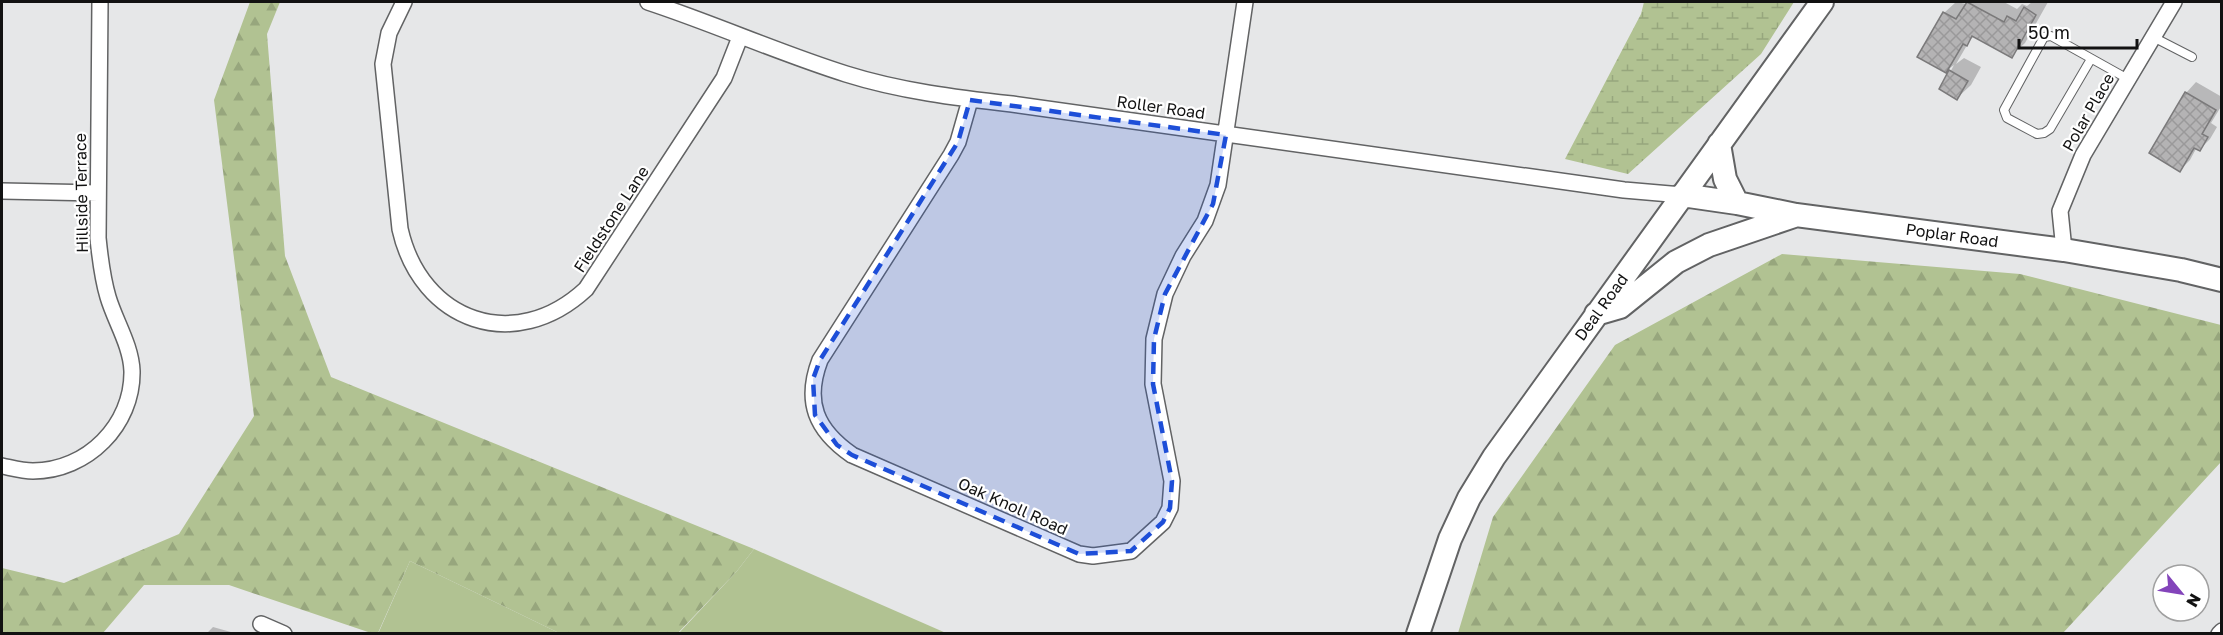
<svg xmlns="http://www.w3.org/2000/svg" width="2223" height="635" font-family="'Golos Text',sans-serif">
<style>
.green{fill:#b1c292}
.forest{fill:url(#forest-firs)}
.wetland{fill:url(#wetland-marsh)}
.shadow{fill:#0003}
.building{fill:url(#building-cross-hatch);stroke:#7b7a7b;stroke-width:1.5}
.lines{fill:none;stroke-linecap:round;stroke-linejoin:round}
.lane-casing{stroke:#626364;stroke-width:10}
.street-casing{stroke:#626364;stroke-width:18}
.secondary-casing{stroke:#626364;stroke-width:26}
.lane{stroke:#fff;stroke-width:8}
.street{stroke:#fff;stroke-width:15}
.secondary{stroke:#fff;stroke-width:22}
.marked{fill:#1d4ed8;fill-opacity:0.2;stroke:#1d4ed8;stroke-width:4.5;stroke-dasharray:12 8;stroke-linejoin:round}
.labels{text-anchor:middle;dominant-baseline:central;stroke-width:4.5;stroke-linejoin:round;paint-order:stroke}
.street-label{font-size:16px;fill:#121212;stroke:#fff}
</style>
<defs>
<pattern id="forest-firs" width="22" height="20" patternUnits="userSpaceOnUse" patternTransform="scale(1.5)"><rect width="22" height="20" fill="#b1c292"/><path d="M5 1l3.5 6h-7zM16 11l3.5 6h-7z" fill="#97a67d"/></pattern>
<pattern id="wetland-marsh" width="20" height="14" patternUnits="userSpaceOnUse" patternTransform="scale(1.5)"><rect width="20" height="14" fill="#b1c292"/><path d="M1 5h8M5 5V1M11 12h8M15 12V8" fill="none" stroke="#97a67d"/></pattern>
<pattern id="building-cross-hatch" width="8" height="8" patternUnits="userSpaceOnUse" patternTransform="scale(1.5)"><rect width="8" height="8" fill="#b4b3b4"/><path d="M0 0l8 8M0 8l8-8" fill="none" stroke="#9a999a"/></pattern>
</defs>
<rect width="100%" height="100%" fill="#e6e7e8"/>
<path class="green" d="M754,549L946,633L678,634L737,571Z
M410,561L559,633L378,634Z"/>
<path class="forest" d="M250,2H280L267,34L285,256L331,377L754,549L737,571L678,633H559L410,561L378,633H371L229,585H144L103,633H2V568L64,583L179,534L254,416L214,100Z
M1782,254L2020,274L2221,325V462L2063,633H1458L1493,517L1615,345Z"/>
<path class="wetland" d="M1644,2H1794L1761,54L1628,174L1565,159L1641,14Z"/>
<path class="shadow" d="M1956,2L1967,4L1969,2H2004L2017,9L2022,4L2027,6L2032,2H2048L2025,43L2011,56L1975,35L1970,40L1956,64L1964,58L1981,67L1971,85L1957,98L1941,89L1954,65L1946,71L1944,13Z
M2196,82L2222,97V105L2211,123L2217,127L2210,139L2200,149L2197,147L2190,160L2180,170L2151,153L2186,93Z
M213,627L238,634H206Z"/>
<path class="building" d="M1967,2L2004,22L2007,16L2016,21L2024,7L2036,15L2012,58L1972,36L1967,46L1963,44L1946,73L1917,57L1943,12L1956,19Z
M1949,70L1968,81L1957,100L1939,89Z
M2185,92L2216,110L2202,134L2208,137L2200,151L2194,148L2180,172L2149,153Z"/>
<g class="lines">
<defs>
<path id="lane" d="M2153,37L2192,57
M2091,59L2050,129L2044,133L2037,134L2007,118L2004,110L2044,37L2051,36L2128,79"/>
<path id="street" d="M404,2L389,33L383,64L400,229C421,322 515,355 586,289L724,78L740,37
M648,2C715,24 779,53 846,74C900,91 957,98 1012,104L1624,190L1682,195
M970,100L958,142L951,155L820,360C804,402 816,430 852,455L1079,554L1093,556L1131,551L1163,522L1170,508L1172,481L1153,384L1154,339L1165,294L1183,256L1205,221L1218,185L1245,2
M2,191L98,193
M2064,250L2060,211L2083,155L2174,2
M2,466C12,468 22,471 33,471C87,471 133,425 132,371C131,345 115,321 108,297C102,277 100,258 98,238L100,2
M261,624L284,634
M2219,634L2222,631"/>
<path id="secondary" d="M1719,144L1725,179L1737,203
M1682,195L1737,203L1796,215L2064,250L2181,270L2222,280
M1596,314L1620,307L1676,262L1709,245L1794,216
M1418,634L1450,539L1469,498L1494,457L1822,2"/>
</defs>
<use href="#lane" class="lane-casing"/>
<use href="#street" class="street-casing"/>
<use href="#secondary" class="secondary-casing"/>
<use href="#lane" class="lane"/>
<use href="#street" class="street"/>
<use href="#secondary" class="secondary"/>
</g>
<path class="marked" d="M970,100L1226,135L1213,204L1165,294L1154,339L1153,384L1172,481L1170,508L1163,522L1131,551L1079,554L852,455L837,445L815,415L813,379L820,360L958,142Z"/>
<g class="labels">
<g class="street-label">
<text transform="translate(1161 107) rotate(8)">Roller Road</text>
<text transform="translate(2088 112) rotate(-60)">Polar Place</text>
<text transform="translate(81 193) rotate(-91)">Hillside Terrace</text>
<text transform="translate(611 219) rotate(-57)">Fieldstone Lane</text>
<text transform="translate(1952 235) rotate(8)">Poplar Road</text>
<text transform="translate(1601 307) rotate(-54)">Deal Road</text>
<text transform="translate(1013 506) rotate(24)">Oak Knoll Road</text>
</g>
</g>
<rect width="2223" height="635" fill="none" stroke="#121212" stroke-width="6"/>
<g transform="translate(2181 593) rotate(120)"><circle r="28" fill="#ffffff" stroke="#a0a0a0" stroke-width="1.5"/>
<path d="M0-4.5L10 22L0 15L-10 22Z" fill="#8344ba"/>
<text y="-9" font-size="16" font-weight="bold" text-anchor="middle" fill="#121212">N</text>
</g>
<path d="M2019 39v9h118v-9" fill="none" stroke="#121212" stroke-width="3"/>
<text x="2028" y="39" font-size="18" fill="#121212" stroke="#ffffff" stroke-width="4.5" paint-order="stroke">50 m</text>
</svg>
